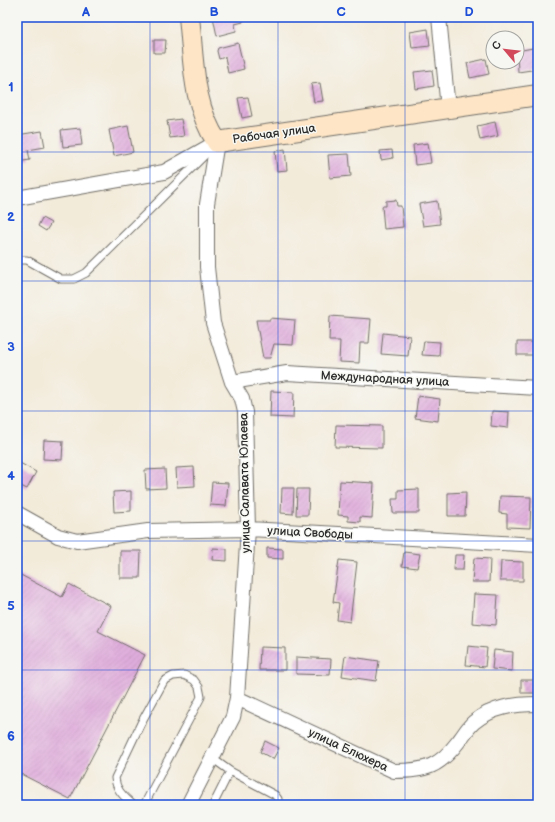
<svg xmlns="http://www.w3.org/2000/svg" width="555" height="822" font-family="'Balsamiq Sans',sans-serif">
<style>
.building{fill:url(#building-hatch)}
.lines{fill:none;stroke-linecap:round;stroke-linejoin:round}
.lane-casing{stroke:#716e68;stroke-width:9}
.street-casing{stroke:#716e68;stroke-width:16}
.secondary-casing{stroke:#716e68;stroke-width:22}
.lane{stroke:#fff;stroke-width:7}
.street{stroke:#fff;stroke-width:14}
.secondary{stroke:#fde5c5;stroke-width:20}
.grid{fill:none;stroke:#1d4ed8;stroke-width:1;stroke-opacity:0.55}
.labels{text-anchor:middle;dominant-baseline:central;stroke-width:3;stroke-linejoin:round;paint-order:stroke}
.street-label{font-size:12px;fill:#2b2b2b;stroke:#f6f6f2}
.neatline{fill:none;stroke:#1d4ed8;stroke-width:1.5}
.grid-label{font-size:13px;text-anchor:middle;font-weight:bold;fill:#1d4ed8}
</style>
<defs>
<pattern id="building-hatch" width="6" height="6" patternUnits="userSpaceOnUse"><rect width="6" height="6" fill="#e0addc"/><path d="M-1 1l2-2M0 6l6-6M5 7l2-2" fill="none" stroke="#c095bd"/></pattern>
</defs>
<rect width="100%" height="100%" fill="#f6f6f2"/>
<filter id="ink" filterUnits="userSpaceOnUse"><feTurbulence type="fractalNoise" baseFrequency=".025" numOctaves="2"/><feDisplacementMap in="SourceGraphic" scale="8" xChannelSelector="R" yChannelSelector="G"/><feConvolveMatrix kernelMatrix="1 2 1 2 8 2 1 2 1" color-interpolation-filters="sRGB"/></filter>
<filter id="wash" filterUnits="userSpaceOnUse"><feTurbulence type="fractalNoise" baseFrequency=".012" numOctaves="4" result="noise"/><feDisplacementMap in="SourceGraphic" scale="16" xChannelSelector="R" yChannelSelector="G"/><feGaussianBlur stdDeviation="0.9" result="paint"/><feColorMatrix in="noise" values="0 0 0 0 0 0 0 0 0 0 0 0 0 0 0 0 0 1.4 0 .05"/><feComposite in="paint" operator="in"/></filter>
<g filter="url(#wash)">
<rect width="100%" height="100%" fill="#f3ebda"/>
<g id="blocks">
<path class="building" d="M213,17H242L243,22L235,24L236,31L217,36Z
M428,29L430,46L412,48L410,32Z
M154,40H166L165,53H154Z
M238,43L244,69L228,73L225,57L219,59L217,51L218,48Z
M538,47V69L518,72L517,51Z
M486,59L489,74L470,78L467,63Z
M432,70L434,86L416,89L414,72Z
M320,83L323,101L314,102L311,84Z
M248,97L252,116L242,118L238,98Z
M181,119L184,136L170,138L167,121Z
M495,122L498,136L480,140L477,126Z
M128,126L133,152L114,156L109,130Z
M80,128L82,145L63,147L61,130Z
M42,131L45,147L28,150L30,160L17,162V135Z
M428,143L431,163L415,165L413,145Z
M285,149L287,170L277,171L275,151Z
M392,150L393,158L381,160L380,151Z
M349,154L351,176L330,178L328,155Z
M396,200L397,206H401L403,227L384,229L382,206H386V201Z
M437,201L440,224L423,226L419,204Z
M42,218L51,223L46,231L38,226Z
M330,316L371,319L369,343H360L359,363L339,362L340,341H329Z
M270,318L295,320L293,345L274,344L270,358H263L256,320H270Z
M383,333L410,336L408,356L381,354Z
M424,341L440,342L439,356L422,355Z
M517,342H534V355H517Z
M271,391L294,392L293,418L270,417Z
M418,396L440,399L438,421L415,418Z
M492,411L509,412L508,428L491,426Z
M336,425L382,426V448L335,447Z
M44,440L63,441L62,460L43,459Z
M20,463L36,472L27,489L17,484V469Z
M194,467L195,486L177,487L176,468Z
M165,469L166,488L146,489L145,470Z
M340,481L374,483L372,518L360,517V522L348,521V516L338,515Z
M212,482L228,483L226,506L210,505Z
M282,488H294L293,514L281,513Z
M297,489H309L308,515H296Z
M419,489V513H393L392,499H398V490Z
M131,491V511L114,512L113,492Z
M466,492L465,516H448V493Z
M500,496L531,497L530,528L507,527V514L499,513Z
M213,548L227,549V561L212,560Z
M267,548L283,549V559L267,558Z
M120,551H141L140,578H120Z
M404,552L420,554L417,568L402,566Z
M455,555H464L463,570H454Z
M474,558L490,559L489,582H472Z
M339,560L357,562L350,622L337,620L339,603L333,602Z
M501,561L523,562V581H500Z
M17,573L62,597L69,584L111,606L98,631L145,655L70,799L17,772Z
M474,594L498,595L496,625L472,623Z
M468,646L487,648L485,667L466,665Z
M260,647L285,648V670H259Z
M494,650L513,652L512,671L492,669Z
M345,656L379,661L376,681L342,676Z
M296,657L331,659L330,675L296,674Z
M521,680H538V693H521Z
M265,741L279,748L273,759L260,752Z"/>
</g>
</g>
<g filter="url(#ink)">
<use href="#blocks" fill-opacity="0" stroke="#716e68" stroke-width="1"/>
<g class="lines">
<defs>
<path id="lane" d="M17,260H27L61,279H74L86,273L206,154
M212,758L230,771L275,795L278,799L277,805
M133,805C125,797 116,791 115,778L141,723L164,681L173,676L184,675L194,680L199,687L201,697L144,805
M213,805L230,771"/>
<path id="street" d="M439,17L448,109
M17,198L164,172L217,142
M232,382L287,373L538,388
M17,513L58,536L77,541L148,531L248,529L538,545
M237,698L394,771C426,771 439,767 458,742C463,736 468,727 474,722C492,707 515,704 538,704
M188,805L233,717L237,698L248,529L245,412L242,399L232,382L213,323L207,267V204L217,142"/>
<path id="secondary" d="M189,17C194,61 192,104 217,142L538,95"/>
</defs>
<use href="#lane" class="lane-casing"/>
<use href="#street" class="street-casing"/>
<use href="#secondary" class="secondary-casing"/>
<use href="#lane" class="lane"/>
<use href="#street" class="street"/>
<use href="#secondary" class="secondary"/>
</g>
</g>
<path class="grid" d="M150,17V805M278,17V805M405,17V805M17,152H538M17,281H538M17,411H538M17,541H538M17,670H538"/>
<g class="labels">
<g class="street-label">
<text transform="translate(274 134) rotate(-8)">Рабочая улица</text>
<text transform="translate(385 379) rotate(3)">Международная улица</text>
<text transform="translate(245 483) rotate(-91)">улица Салавата Юлаева</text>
<text transform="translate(310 533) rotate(3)">улица Свободы</text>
<text transform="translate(348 750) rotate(25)">улица Блюхера</text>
</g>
</g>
<rect width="555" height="822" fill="none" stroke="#f6f6f2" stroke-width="44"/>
<g transform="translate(505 50) rotate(298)"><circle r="19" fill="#f6f6f2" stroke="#a5a5a2"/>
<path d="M0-3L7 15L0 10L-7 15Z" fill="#d1495b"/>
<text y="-6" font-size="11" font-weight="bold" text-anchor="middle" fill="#2b2b2b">С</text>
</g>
<rect x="22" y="22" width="511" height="778" class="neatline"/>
<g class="grid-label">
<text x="86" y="16">A</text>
<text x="214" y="16">B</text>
<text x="341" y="16">C</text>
<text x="469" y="16">D</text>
<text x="11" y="91">1</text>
<text x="11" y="221">2</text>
<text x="11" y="351">3</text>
<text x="11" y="480">4</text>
<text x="11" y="610">5</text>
<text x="11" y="740">6</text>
</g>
</svg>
